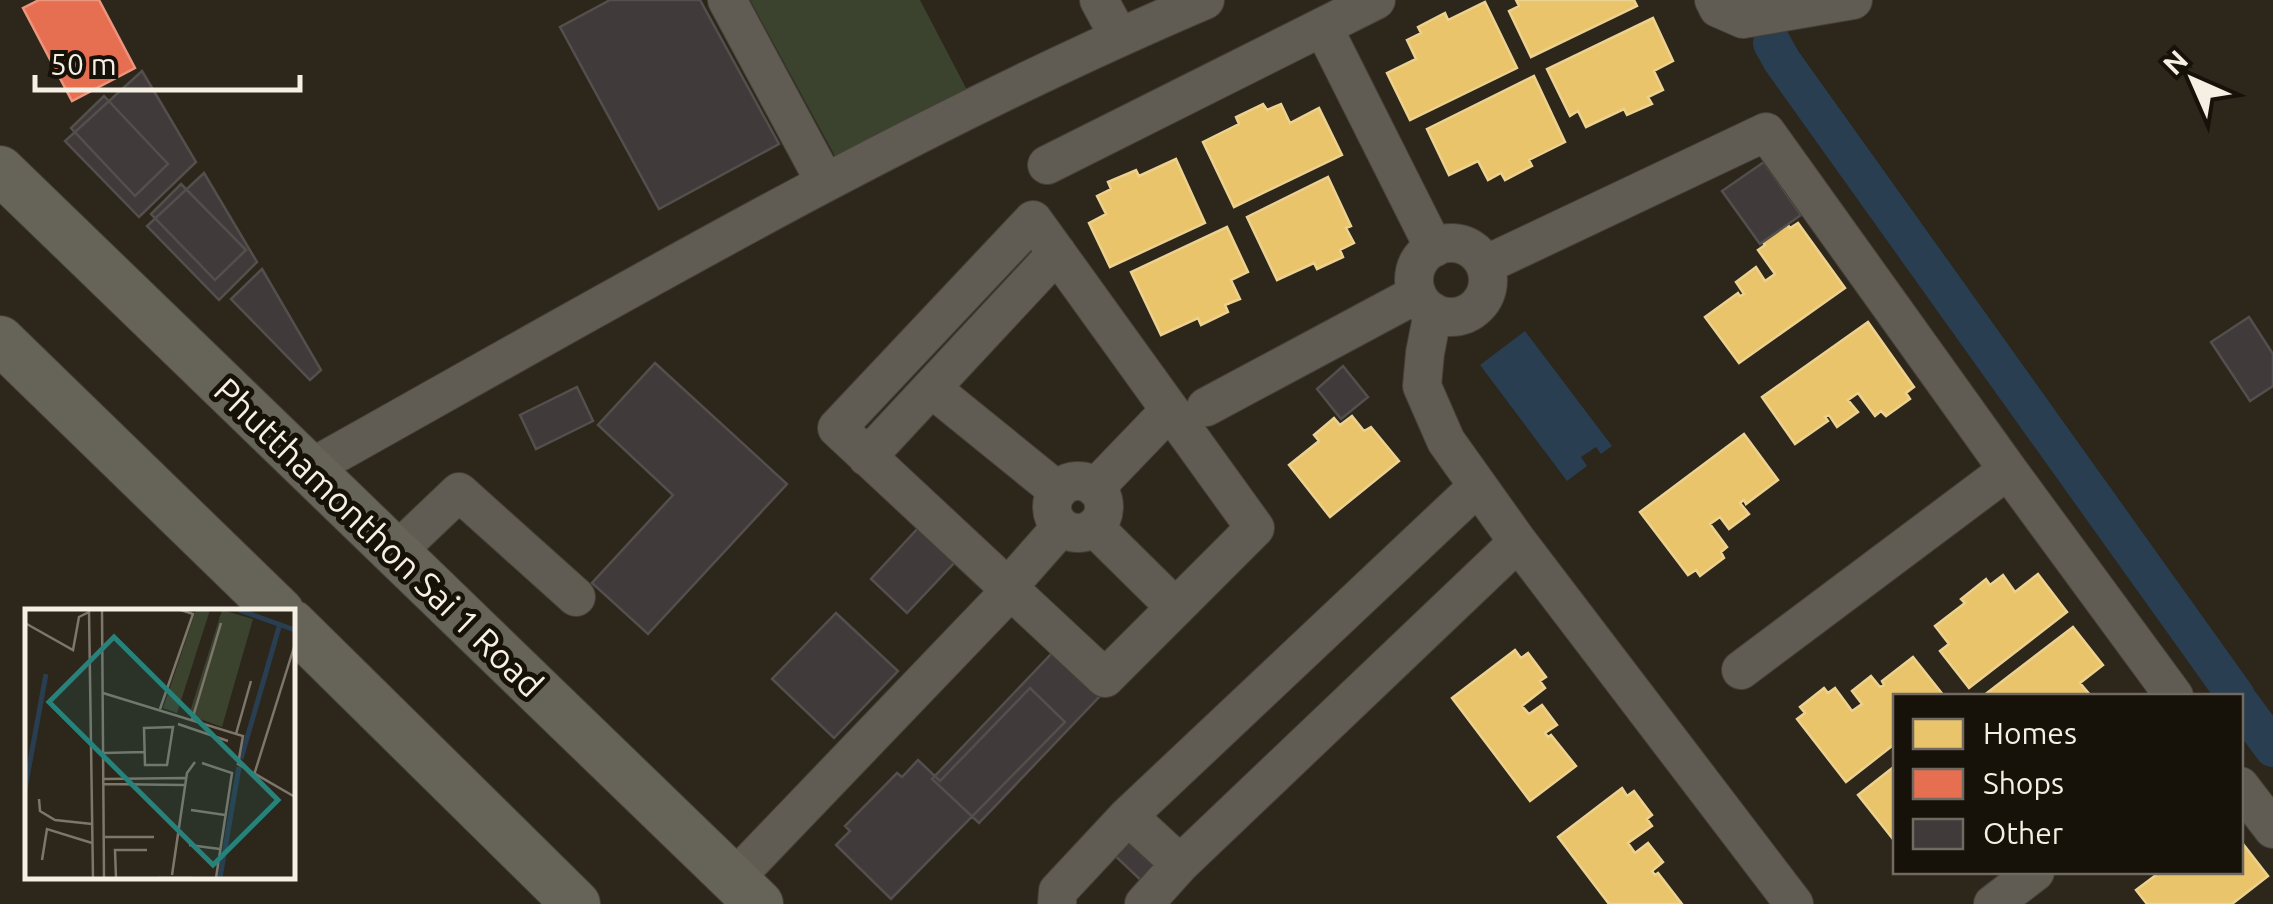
<svg xmlns="http://www.w3.org/2000/svg" width="2273" height="904" font-family="Ubuntu,sans-serif">
<style>
.green{fill:#3b432e}
.water{fill:#293e50}
.homes{fill:#e9c46a;stroke:#edd18e;stroke-width:2.5}
.shops{fill:#e76f51;stroke:#ec957d;stroke-width:2.5}
.lines{fill:none;stroke-linecap:round;stroke-linejoin:round}
.canal{stroke:#293e50;stroke-width:38}
.building{fill:#413a3b;stroke:#534f4c;stroke-width:2.5}
.minor-casing{stroke:#454037;stroke-width:40}
.major-casing{stroke:#454037;stroke-width:50}
.minor{stroke:#605b53;stroke-width:38}
.major{stroke:#666358;stroke-width:48}
.labels{text-anchor:middle;dominant-baseline:central;stroke-width:10;stroke-linejoin:round;paint-order:stroke}
.street-label{font-size:35px;fill:#f6efe3;stroke:#161109}
.inset-river{fill:none;stroke:#293e50;stroke-width:5}
.inset-road{fill:none;stroke:#7d766b;stroke-width:2.5}
.view{fill:#26827a;fill-opacity:0.15;stroke:#26827a;stroke-width:5}
.inset-edge{fill:none;stroke:#f6efe3;stroke-width:5}
</style>
<rect width="100%" height="100%" fill="#2c261b"/>
<path class="green" d="M750,0H920L967,90L836,158Z"/>
<path class="water" d="M1525,331L1612,446L1601,454L1596,447L1581,457L1587,466L1567,481L1480,365Z"/>
<path class="homes" d="M1516,0H1634L1637,6L1531,57L1509,11L1519,6Z
M1485,2L1517,68L1410,120L1387,73L1416,59L1407,40L1421,33L1418,27L1445,13L1448,20Z
M1653,18L1673,61L1654,71L1663,90L1648,97L1652,104L1627,115L1624,109L1586,127L1578,111L1570,116L1547,69Z
M1534,76L1565,142L1529,160L1532,166L1505,180L1501,173L1488,180L1478,161L1449,175L1427,129Z
M1263,104L1267,110L1281,104L1290,123L1319,108L1342,155L1234,207L1203,142L1239,124L1236,117Z
M1176,159L1205,223L1110,267L1089,223L1106,214L1097,196L1111,189L1108,182L1136,170L1139,176Z
M1328,177L1351,226L1346,228L1354,243L1340,250L1343,257L1317,269L1314,263L1277,280L1247,217Z
M1786,222L1790,228L1798,223L1845,288L1739,363L1705,317L1738,293L1740,296L1744,294L1736,282L1756,267L1765,281L1775,274L1758,250L1765,245L1761,240Z
M1227,227L1248,272L1231,280L1240,299L1225,305L1228,312L1201,325L1198,318L1161,335L1131,272Z
M1868,322L1914,387L1906,393L1910,399L1886,416L1881,411L1875,416L1858,393L1848,400L1858,412L1837,427L1829,415L1825,417L1828,421L1795,444L1762,397Z
M1352,416L1364,431L1371,427L1399,461L1330,517L1289,465L1319,441L1314,435L1334,418L1340,425Z
M1744,434L1778,480L1746,504L1744,500L1740,503L1749,514L1729,529L1720,517L1710,524L1727,547L1721,552L1724,558L1700,576L1696,570L1688,575L1640,512Z
M2038,574L2067,612L1969,688L1940,651L1949,644L1935,626L1965,603L1961,599L1986,579L1990,585L2003,575L2015,592Z
M2073,627L2103,665L2080,683L2091,696H1983Z
M1515,650L1521,658L1528,653L1546,677L1540,681L1545,688L1522,706L1529,714L1542,705L1557,725L1545,733L1548,737L1551,735L1576,766L1530,801L1452,698Z
M1913,657L1944,696H1896V743L1846,782L1797,719L1805,713L1800,707L1824,688L1828,693L1835,688L1852,711L1862,704L1852,691L1871,676L1880,687L1884,685L1882,681Z
M1896,765V843L1858,795Z
M1622,788L1627,796L1634,791L1652,815L1647,819L1652,826L1628,843L1635,853L1648,843L1663,862L1652,871L1655,875L1658,873L1682,904H1609L1558,837Z
M2240,840L2268,876L2232,904H2147L2136,890L2160,872H2240Z"/>
<path class="shops" d="M39,0H99L135,68L72,101L23,8Z"/>
<g class="lines">
<path class="canal" d="M1772,43L1782,61L2236,696
M2240,703L2273,748"/>
</g>
<path class="building" d="M610,0H700L779,144L659,209L560,27Z
M142,71L196,162L139,217L65,141Z
M104,96L168,164L135,196L71,128Z
M1764,162L1801,215L1760,244L1722,191Z
M204,173L257,262L219,300L147,226Z
M181,184L246,250L215,280L151,214Z
M262,269L321,370L310,380L231,299Z
M2249,317L2273,354V386L2250,401L2211,342Z
M655,363L787,484L648,634L592,583L673,495L598,425Z
M1343,366L1368,397L1341,419L1317,389Z
M577,387L593,421L536,449L520,415Z
M919,527L956,561L907,613L871,579Z
M836,613L898,671L834,738L772,679Z
M1054,651L1100,696L979,823L932,779Z
M1030,688L1065,722L891,899L836,845L850,831L845,826L897,773L902,777L918,760L940,781Z
M1129,832L1166,867L1147,886L1111,852Z"/>
<g class="lines">
<defs>
<path id="minor" d="M727,0L825,182
M1099,0L1119,37
M1714,0L1718,8L1743,19L1853,0
M1323,27L1434,248
M1047,165L1376,0
M1033,220L1255,528L1105,678L837,428Z
M1414 280a37 37 0 1 1 74 0a37 37 0 1 1-74 0Z
M1485,265L1766,132L2008,470L2174,696
M1433,312L1425,353L1422,386L1446,441L1518,542L1794,904
M931,388L1058,491
M1206,407L1417,294
M867,457L1057,253
M309,469C603,305 895,132 1205,0
M1052 507a26 26 0 1 1 52 0a26 26 0 1 1-52 0Z
M1095,488L1170,410
M1094,527L1175,607
M395,553L459,492L576,597
M1008,587L1061,527
M1741,670L2008,470
M2240,786L2273,829
M1128,816L1180,864
M734,879L1011,590
M1057,904L1058,891L1128,816L1477,487
M1144,904L1180,864L1518,542
M1993,904L2035,872"/>
<path id="major" d="M0,170L759,904
M0,340L280,612
M292,624L576,904"/>
</defs>
<use href="#minor" class="minor-casing"/>
<use href="#major" class="major-casing"/>
<use href="#minor" class="minor"/>
<use href="#major" class="major"/>
</g>
<g class="labels">
<g class="street-label">
<text transform="translate(379 537) rotate(44)">Phutthamonthon Sai 1 Road</text>
</g>
</g>
<g transform="translate(25 609)">
<rect width="270" height="270" fill="#2c261b"/>
<path d="M171,1H185L152,104L138,99ZM197,1L228,10L197,118L164,106Z" fill="#3b432e"/>
<path class="inset-river" d="M214,1L270,21M216,150L254,18M0,180L21,65M195,269L214,158"/>
<path class="inset-road" d="M64,1L68,269M77,1L79,269M0,14L48,41L54,8L64,3M78,84L218,127L213,155L270,188M135,100L168,5L156,1M167,111L196,14M153,115L203,132M148,118L142,156H120L119,119ZM211,125L226,72M79,144L119,143M177,154L207,164L191,269M229,166L270,35M79,170L160,169M79,175L159,176M14,190L15,202L30,211L67,215M166,201L200,206M80,228H129M164,236L195,240M17,251L22,220L67,234M147,266L162,164L170,153M91,269L90,241H122M133,269H167"/>
<path class="view" d="M89,28L253,191L188,256L24,93Z"/>
<rect width="270" height="270" class="inset-edge"/>
</g>
<rect x="1893" y="694" width="350" height="180" fill="#161109" stroke="#706a60" stroke-width="2.5"/>
<rect x="1913" y="719" width="50" height="30" fill="#e9c46a" stroke="#706a60" stroke-width="2.5"/>
<text x="1983" y="744" font-size="30" fill="#f6efe3">Homes</text>
<rect x="1913" y="769" width="50" height="30" fill="#e76f51" stroke="#706a60" stroke-width="2.5"/>
<text x="1983" y="794" font-size="30" fill="#f6efe3">Shops</text>
<rect x="1913" y="819" width="50" height="30" fill="#413a3b" stroke="#706a60" stroke-width="2.5"/>
<text x="1983" y="844" font-size="30" fill="#f6efe3">Other</text>
<g transform="translate(2193 80) rotate(315)" stroke="#161109" stroke-width="8" paint-order="stroke">
<path d="M0-8L18 38L0 25L-18 38Z" fill="#f6efe3"/>
<text y="-15" font-size="28" font-weight="bold" text-anchor="middle" fill="#f6efe3">N</text>
</g>
<path d="M35 75v15h265v-15" fill="none" stroke="#f6efe3" stroke-width="5"/>
<text x="50" y="75" font-size="30" fill="#f6efe3" stroke="#161109" stroke-width="8" paint-order="stroke">50 m</text>
</svg>
